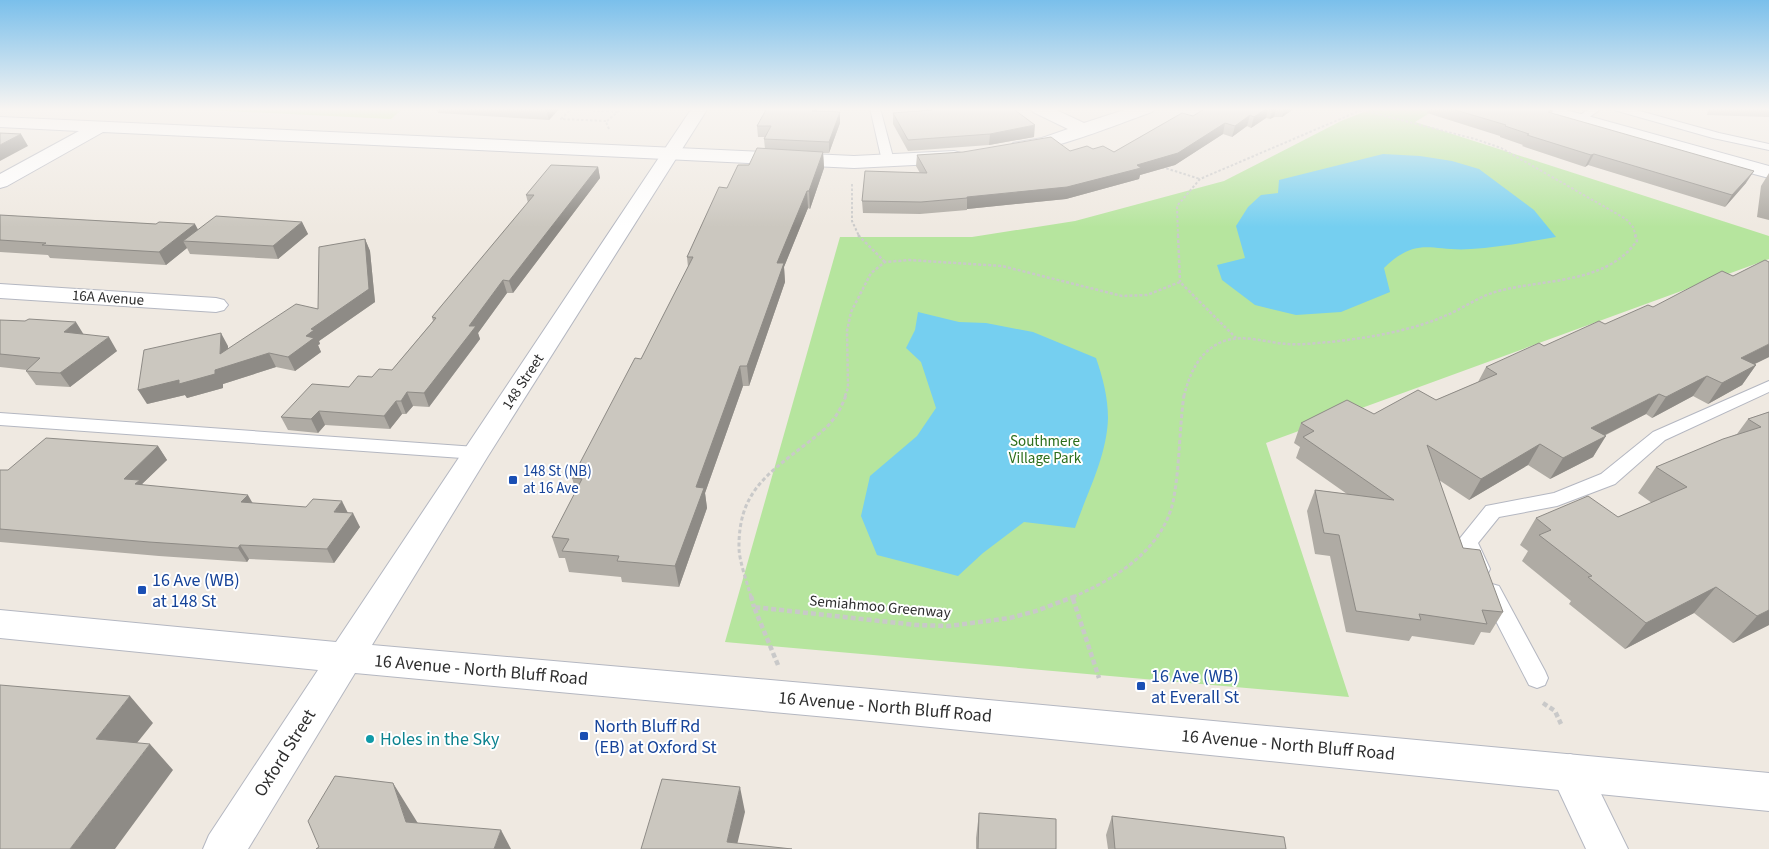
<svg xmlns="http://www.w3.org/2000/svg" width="1769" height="849" font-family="'Source Sans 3',sans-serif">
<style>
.green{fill:#b6e59e}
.pitch{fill:#c9ec9a}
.water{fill:#75cff0}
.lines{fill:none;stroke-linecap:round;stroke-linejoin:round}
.lane-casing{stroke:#b4b7c1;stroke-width:2}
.street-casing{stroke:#b4b7c1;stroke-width:2}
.secondary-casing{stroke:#b4b7c1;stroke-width:2}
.path-far3{stroke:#c9c9c9;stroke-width:2;stroke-dasharray:2.5 2;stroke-linecap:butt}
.path-far2{stroke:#c9c9c9;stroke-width:2.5;stroke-dasharray:3 2;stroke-linecap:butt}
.path-far1{stroke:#c9c9c9;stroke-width:3;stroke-dasharray:4 2.5;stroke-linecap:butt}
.path{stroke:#c9c9c9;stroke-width:4.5;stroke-dasharray:5 3;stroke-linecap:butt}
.lane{fill:#fff;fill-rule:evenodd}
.street{fill:#fff;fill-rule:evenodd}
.secondary{fill:#fff;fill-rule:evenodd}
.wall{fill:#afaba4}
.shaded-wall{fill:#8e8b86}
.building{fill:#cbc7bf;stroke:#8e8b86}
.transit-dot{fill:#1a4fb4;stroke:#fff;stroke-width:2}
.culture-dot{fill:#0f9aa8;stroke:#fff;stroke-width:2}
.labels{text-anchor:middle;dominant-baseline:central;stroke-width:4;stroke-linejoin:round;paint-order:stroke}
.street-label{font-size:15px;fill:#2e2e2e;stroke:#fff}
.park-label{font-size:15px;fill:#2c6e1b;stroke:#fff}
.transit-label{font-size:15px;fill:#164399;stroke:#fff;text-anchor:start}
.near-transit-label{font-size:18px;fill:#164399;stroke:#fff;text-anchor:start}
.near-street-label{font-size:18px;fill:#2e2e2e;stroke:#fff}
.near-culture-label{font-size:18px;fill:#0d838f;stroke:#fff;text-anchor:start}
</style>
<rect width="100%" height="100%" fill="#efe9e1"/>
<path class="green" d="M1374,108H1438L1415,122L1769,236V259L1266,443L1349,697L725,642L840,237H972L1075,221L1224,181L1341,121Z"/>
<path class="pitch" d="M164,108H404L391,119Z"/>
<path class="water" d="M1383,154L1420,156L1452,161L1479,169L1534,210L1556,237C1528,242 1499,247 1471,249C1431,252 1418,235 1384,268L1390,292L1341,312L1296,315L1255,305L1222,280L1217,265L1245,258L1236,226L1248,207L1261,195L1278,193L1279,180Z
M918,312L959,322L986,323L1033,332L1096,358C1103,378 1108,398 1108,418C1107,456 1087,493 1075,528L1024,522L983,553L958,576L877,555L861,516L870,476L917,436L936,408L921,362L906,348L915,330Z"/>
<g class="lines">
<defs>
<path id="lane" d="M870,108H880L894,161L892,164L888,165L882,161Z
M1590,108H1602L1584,121H1576L1575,119Z
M1613,108H1629L1719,133L1769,144V150L1713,138L1614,110Z
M1769,381V392L1665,440L1615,484L1557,506L1499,517L1478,543L1490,569L1487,575L1480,577L1473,575L1457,542L1486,506L1554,493L1601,474L1653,432Z
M0,413L476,447L482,449L485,453L482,457L476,459L0,425Z
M1492,584L1499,586L1545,671L1548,678L1545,685L1537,688L1529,685L1481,592L1485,586Z"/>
<path id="street" d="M1031,108H1052L1084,123L1130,108H1154L1152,112C1123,122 1039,157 1013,151L1010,147L1013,143L1042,138L1068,129L1033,112Z
M1533,108H1559L1769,166V178L1690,157L1535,112Z
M0,117L854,156L954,151L961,153L963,157L961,161L954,163L854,168L103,132L7,186L0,188V174L79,131L0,127Z
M0,284L216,298L224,300L228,305L224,310L216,312L0,298Z
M1570,754L1584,759L1628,849H1586L1550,772L1556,759Z"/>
<path id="secondary" d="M692,108H708L488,456L372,645L860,688L1769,773V811L860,720L355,673L248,849H203L209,835L318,670L0,638V610L336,642Z"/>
</defs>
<use href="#lane" class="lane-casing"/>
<use href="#street" class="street-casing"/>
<use href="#secondary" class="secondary-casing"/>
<path class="path-far3" d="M1362,110L1475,139L1501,148L1626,219L1633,227L1636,236
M606,121L561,119L571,109L617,112
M609,129L606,122L622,108
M1162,167L1200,179
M852,184V221L859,236
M1178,236L1177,206L1200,179L1366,108"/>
<path class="path-far2" d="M858,235L885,262
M1178,235L1180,282
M845,396L848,388L847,331L851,312L871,273L885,262L909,260L1002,266L1122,296L1147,295L1180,282L1236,338
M1184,396C1190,372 1200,350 1224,341C1244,334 1268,343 1288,344C1302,345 1316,343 1330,342C1366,338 1406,332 1440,318C1459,311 1476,298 1495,292C1536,280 1590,284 1624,255C1629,251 1633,246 1637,241L1635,235"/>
<path class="path-far1" d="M751,597C747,582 740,564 739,549C738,493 766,475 806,444C826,429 837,420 846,395
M1073,597C1115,579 1162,550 1173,502C1180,467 1179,430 1184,395"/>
<path class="path" d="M751,596L754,607
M1073,599L1099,678
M778,665L754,607L916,625L949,626L1010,618L1036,611L1076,596
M1543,703L1555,711L1561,724"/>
<use href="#lane" class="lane"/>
<use href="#street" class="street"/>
<use href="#secondary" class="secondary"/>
</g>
<path class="wall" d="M436,108H560L549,120L438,113Z
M923,108H1017H1014V110L1034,137L989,145L908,151L893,124V113L925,110Z
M1206,108H1295L1282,117H1274L1270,119L1266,118L1251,128L1247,126L1232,137L1223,134L1175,165L1140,175L1139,179L1066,199L967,209V210L920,214L863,213L862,201L920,173L916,166L917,155L1070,151L1093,149L1114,152L1193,116Z
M1428,108H1554L1552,113L1746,183L1725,207L1588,165L1585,167L1522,146L1523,145L1500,137V136L1427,113Z
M1708,108H1769V117L1707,115Z
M817,111L840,123L829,153H823L824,168L810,209L808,208L784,267L785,282L749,386H743L705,493L707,508L679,587L622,582L621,577L569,572L565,558H559L552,537L576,491L572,478L641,359L688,267L687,257L727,188L765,149L764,139L765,137H758L757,126Z
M598,167L600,178L513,293H507L478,333L480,339L429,407L413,406L406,414H402L390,429L325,425L318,433L288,430L281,417L372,377L392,370L433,321L432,317L528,203L526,195Z
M1769,173V220L1757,217L1761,186Z
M0,215L156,224L198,230L302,222L308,234L278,259L190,254L187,248L166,265L50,258L48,255L0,252Z
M365,239L370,251L375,302L319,341L320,344L318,345L321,352L295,371L276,367L223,384V388L187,398L185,395L147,404L228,346V349L318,309Z
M0,320L83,334L117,351L70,387L36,385L26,371L27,370L0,367Z
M1605,324L1769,357L1755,364L1756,365L1742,385L1708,404L1693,396L1652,418L1646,414L1604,436L1593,457L1550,479L1528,465L1469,500L1439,480L1463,548L1503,612L1490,633L1481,632L1474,645L1412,636L1409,641L1346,632L1330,556L1315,554L1307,511L1315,490L1347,494L1296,458L1300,447L1294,443L1301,423L1374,414L1436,400L1478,382L1486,367Z
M1769,412V625L1733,643L1694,613L1625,649L1569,604L1571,601L1522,561L1528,551L1520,545L1536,518L1618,517L1652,503L1638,493L1656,467L1737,434L1748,419Z
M158,446L167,460L142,484L143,485L253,503L348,513L360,527L334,563L249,559L247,562L159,556L0,542V470H8Z
M979,813L1056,849H976V838Z
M1112,816L1286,849H1108L1106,835Z"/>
<path class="shaded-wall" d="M546,108H560L549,120Z
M814,108H818L813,122L812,111Z
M1267,108H1268L1266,118L1251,128L1254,117Z
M1273,108H1276L1274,117L1270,119Z
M1285,108H1295L1282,117Z
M840,112V123L829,153V142Z
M1250,115L1247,126L1232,137L1235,126Z
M1225,123L1223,134L1175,165L1140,175L1139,179L1066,199L967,209V197L1137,165Z
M1035,125L1034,137L989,145L990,134Z
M21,134L28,146L0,161V145Z
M823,152L824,168L810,209L809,191Z
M1594,154L1588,165L1585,167L1591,155Z
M598,167L600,178L513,293L509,281Z
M1754,171L1746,183L1725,207L1732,195Z
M807,191L808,208L784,267L785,282L749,386L747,366L777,263Z
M302,222L308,234L278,259L273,246Z
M195,224L202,237L183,241L187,248L166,265L159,252Z
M365,239L370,251L375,302L319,341L320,344L318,345L321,352L295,371L288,357L311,329Z
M503,280L507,293L478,333L480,339L429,407L424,393L469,326Z
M76,322L84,335L64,332Z
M221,333L228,346L227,366L269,353L276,367L223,384V388L187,398L185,395L147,404L138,390L220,354Z
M109,337L117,351L70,387L60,373Z
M1769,344V357L1727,377L1741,358Z
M1756,365L1742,385L1708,404L1722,383Z
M740,366L743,386L705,493L707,508L679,587L675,566L696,487Z
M1707,376L1693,396L1652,418L1666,397Z
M407,392L413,406L406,414L401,401Z
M1659,394L1646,414L1579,448L1591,428Z
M396,401L402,414L390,429L384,416Z
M319,411L325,425L318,433L311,419Z
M1606,436L1593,457L1550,479L1563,458Z
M1540,444L1528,465L1469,500L1481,479Z
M158,446L167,460L142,484L149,494L124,479Z
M248,495L256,509L241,502Z
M342,501L349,515L334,512Z
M353,513L360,527L334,563L327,549Z
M240,545L249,559L247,562L238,548Z
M1716,587L1694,613L1625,649L1646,623Z
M1769,610V625L1733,643L1757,616Z
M130,696L153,723L120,764L96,739Z
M150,744L173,770L115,849H70Z
M393,783L419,825L406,822Z
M740,787L745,812L736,849L727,842Z
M501,830L511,849H494Z"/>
<path class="building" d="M767,108H814L812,111L840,112L829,142L764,139L771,126H757Z
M932,108H1012L1035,125L990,134L908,140L893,113L933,110Z
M1206,108H1267L1254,117L1250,115L1235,126L1225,123L1178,153L1137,165L1141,168L1067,187L967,197V198L921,202L862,201L865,171L927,173L917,155L963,152L1051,137L1070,151L1087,146L1093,149L1103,146L1114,152L1182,113L1193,116Z
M1449,108H1553L1548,112L1754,171L1732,195L1594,154L1591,155L1527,135L1529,134L1505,126L1506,125Z
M0,133L21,134L0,145Z
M757,148L823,152L809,191H807L777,263H784L747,366H740L696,487L704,488L675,566L617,561L619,556L562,551L569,539L552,537L582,479L572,478L635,358L641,359L693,257H687L719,187L727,188L738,165H749Z
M551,165L598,167L509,281L503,280L469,326H476L424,393L407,392L401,401H396L384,416L319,411L311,419L281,417L312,384L349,387L358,376L372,377L379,369L392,370L436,318L432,317L534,195H526Z
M0,215L156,224L159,222L195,224L159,252L42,245L46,243L0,240Z
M216,216L302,222L273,246L183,241Z
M365,239L369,289L311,329L314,330L306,336L314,338L288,357L269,353L215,370V374L179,384V380L138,390L144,350L221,333L220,354L296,304L318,309L319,247Z
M1765,260L1769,262V344L1741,358L1756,365L1722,383L1707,376L1666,397L1659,394L1591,428L1606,436L1563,458L1540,444L1481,479L1427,445L1463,548L1480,550L1503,612L1482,610L1487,624L1419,614L1421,620L1356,611L1339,535L1324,533L1315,490L1394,500L1303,437L1314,431L1301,423L1347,400L1374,414L1418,390L1436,400L1497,374L1486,367L1539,343L1544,346L1599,321L1605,324L1648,305L1653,307L1722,271L1733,276Z
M29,319L76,322L64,332L109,337L60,373L26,371L40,358L0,354V320L25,321Z
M1769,412V610L1757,616L1716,587L1646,623L1588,577L1592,576L1539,535L1551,530L1536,518L1588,496L1618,517L1687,487L1656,467L1723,439L1761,427L1748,419Z
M46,438L158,446L124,479L140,480L135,484L248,495L241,502L306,507L313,499L342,501L334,512L353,513L327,549L240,545L238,548L149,542L0,529V470H8Z
M0,685L130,696L96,739L150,744L70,849H0Z
M335,776L393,783L406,822L501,830L494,849H316L319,847L308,821Z
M662,779L740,787L727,842L792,849H641Z
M979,813L1056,819V849H978Z
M1112,816L1284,837L1286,849H1115Z"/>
<linearGradient id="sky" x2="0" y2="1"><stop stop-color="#7abfeb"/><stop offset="0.48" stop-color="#f8f5f2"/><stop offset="1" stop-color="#f8f5f2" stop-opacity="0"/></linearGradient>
<rect width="1769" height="227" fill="url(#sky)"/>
<g class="transit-dot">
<rect x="508" y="475" width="10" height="10" rx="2.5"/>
<rect x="137" y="585" width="10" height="10" rx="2.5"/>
<rect x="1136" y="681" width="10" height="10" rx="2.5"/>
<rect x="579" y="731" width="10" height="10" rx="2.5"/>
</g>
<circle class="culture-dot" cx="370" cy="739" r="5"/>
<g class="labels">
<g class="street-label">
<text transform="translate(108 298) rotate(4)">16A Avenue</text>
<text transform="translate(523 382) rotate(-57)">148 Street</text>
<text transform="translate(880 607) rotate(5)">Semiahmoo Greenway</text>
</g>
<g class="park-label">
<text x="1045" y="441">Southmere<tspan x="1045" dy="17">Village Park</tspan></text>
</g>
<g class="transit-label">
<text x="523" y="471">148 St (NB)<tspan x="523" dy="17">at 16 Ave</tspan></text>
</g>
<g class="near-transit-label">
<text x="152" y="580">16 Ave (WB)<tspan x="152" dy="21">at 148 St</tspan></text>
<text x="1151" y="676">16 Ave (WB)<tspan x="1151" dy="21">at Everall St</tspan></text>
<text x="594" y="726">North Bluff Rd<tspan x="594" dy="21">(EB) at Oxford St</tspan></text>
</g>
<g class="near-street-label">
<text transform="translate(481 670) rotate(5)">16 Avenue - North Bluff Road</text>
<text transform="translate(885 707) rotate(5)">16 Avenue - North Bluff Road</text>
<text transform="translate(1288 745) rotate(5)">16 Avenue - North Bluff Road</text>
<text transform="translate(285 753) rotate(-58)">Oxford Street</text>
</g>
<g class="near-culture-label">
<text x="380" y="739">Holes in the Sky</text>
</g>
</g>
</svg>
